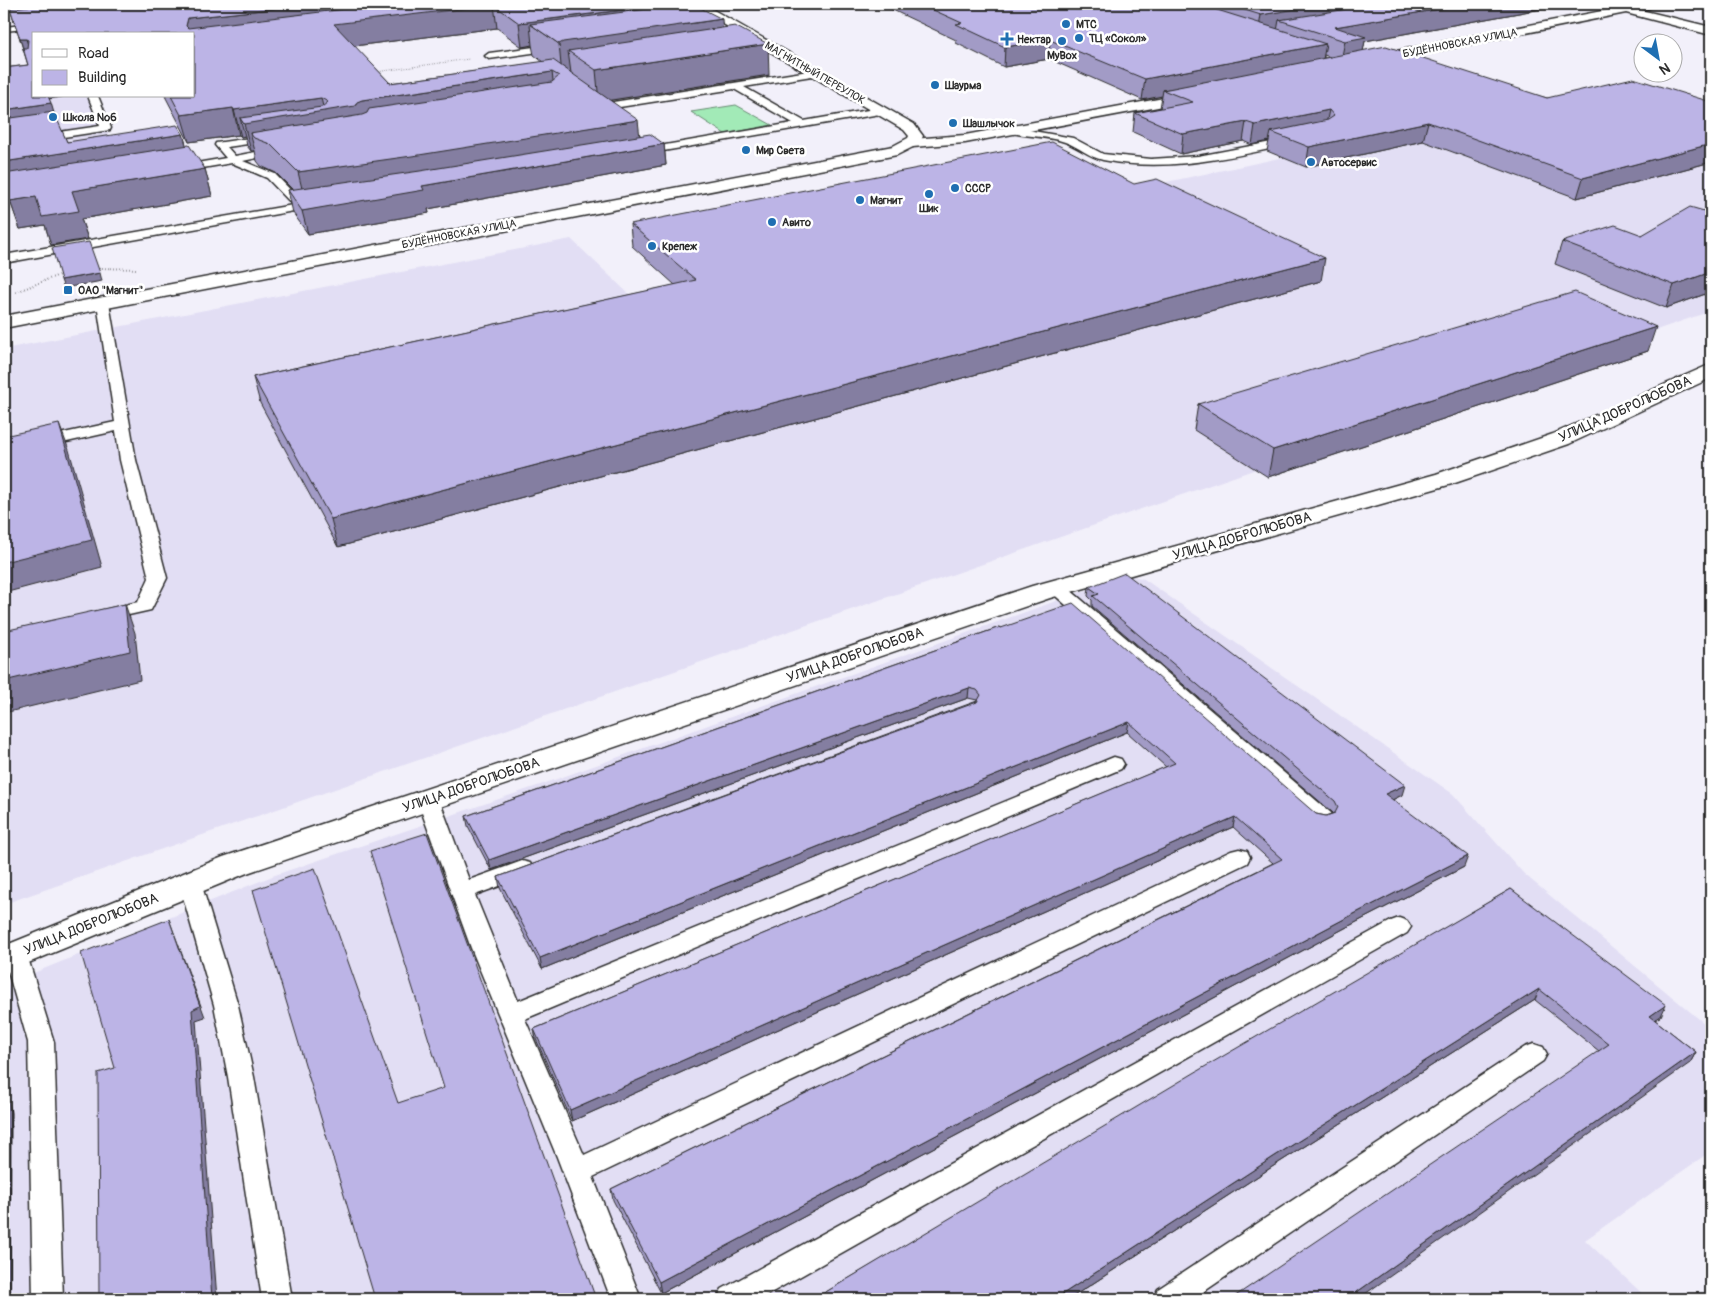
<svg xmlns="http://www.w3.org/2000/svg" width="1715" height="1303" font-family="Pangolin,sans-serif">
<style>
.built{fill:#e2def4}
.green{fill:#a2eab7;stroke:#668a71}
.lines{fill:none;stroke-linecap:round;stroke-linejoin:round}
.lane-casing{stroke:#2b2b2b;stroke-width:3}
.street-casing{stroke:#2b2b2b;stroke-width:3}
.secondary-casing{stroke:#2b2b2b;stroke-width:3}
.path-far1{stroke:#2b2b2b;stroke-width:1;stroke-dasharray:0.5 2;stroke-linecap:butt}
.path{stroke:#2b2b2b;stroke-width:2;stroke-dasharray:0.5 2.5;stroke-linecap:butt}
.lane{fill:#fff;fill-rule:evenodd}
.street{fill:#fff;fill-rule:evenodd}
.secondary{fill:#fff;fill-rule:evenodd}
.wall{fill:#a29bc6;stroke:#2b2b2b;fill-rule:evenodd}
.shaded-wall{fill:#847ea1;stroke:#2b2b2b}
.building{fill:#bcb4e6;stroke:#2b2b2b}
.poi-dot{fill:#1f6fb2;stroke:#fff;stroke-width:2}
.labels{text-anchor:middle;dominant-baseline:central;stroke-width:5;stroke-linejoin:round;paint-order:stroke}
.far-poi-label{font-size:11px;font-weight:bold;fill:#2b2b2b;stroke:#fff;text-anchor:start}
.far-street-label{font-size:11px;fill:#2b2b2b;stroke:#fff}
.street-label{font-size:14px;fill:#2b2b2b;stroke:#fff}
</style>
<rect width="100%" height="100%" fill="#f2f0fa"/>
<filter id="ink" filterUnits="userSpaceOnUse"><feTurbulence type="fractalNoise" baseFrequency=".02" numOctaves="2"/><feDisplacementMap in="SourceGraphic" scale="10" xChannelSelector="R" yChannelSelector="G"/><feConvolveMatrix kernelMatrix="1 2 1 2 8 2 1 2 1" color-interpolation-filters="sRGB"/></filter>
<g filter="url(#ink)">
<path class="built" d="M4,79L34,96H98L109,138L4,153Z
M1612,88L1711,117V311L4,904V349L571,239L630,295Z
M1129,575L1144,579L1453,794L1524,874L1711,1029V1151L1585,1240L1648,1299H4V985L275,875L543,784Z"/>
<path class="green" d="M736,105L772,125L725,134L691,112Z"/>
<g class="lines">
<defs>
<path id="lane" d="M42,23H45V27L4,31V27Z
M557,44L561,47L560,49L489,59L485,56L489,53Z
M815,70L820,73L818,75L744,87L804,121L880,108L885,111L880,114L640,155L635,152L636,150L793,123L734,89L607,109L602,106L607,103Z
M88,96H98L111,128L110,130L4,146V140L100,126Z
M1016,128L1073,138L1103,154L1151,159L1198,156L1293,138L1298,141L1293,144C1231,157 1167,173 1103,160C1089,157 1079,147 1065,142C1048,136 1030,137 1012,133L1011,131Z
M271,135L276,138L275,140L227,147L235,156L281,147L285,148L286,150L285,152L243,161L275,174L305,205L307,207L305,209L4,263V255L293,205L267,178L232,163L179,172L174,169L179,166L226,158L215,145L216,143Z
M33,190L39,193L37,195L4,201V195Z
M103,299L109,303L136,460L167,578L151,610L102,621L96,620L93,616L96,612L138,602L149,578L120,460L116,431L4,456V446L115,422L97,303Z
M1056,582L1062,583L1331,813L1334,818L1331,823L1323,825L1315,823L1050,591L1047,587L1050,583Z
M1114,757L1121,759L1124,764L1121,769L525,1019L584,1155L1231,851L1239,849L1247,851L1250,857L1247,863L593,1177L641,1299H611L557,1157L471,948L417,799L420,794L428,792L436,794L439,799L469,880L522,861L530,863L533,869L530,875L475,895L518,1001Z
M190,875L198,877L201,883L238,1005L254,1077L292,1299H262L228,1077L214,1005L179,883L182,877Z
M1399,918L1407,921L1411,927L1407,933L760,1299H717L722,1289L1391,921Z
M15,946L23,949L27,955L54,1042L63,1299H33L28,1042L4,957L7,949Z
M1534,1044L1543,1047L1547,1054L1543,1061L1193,1299H1153L1158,1289L1525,1047Z"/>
<path id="street" d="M1638,4H1660L1658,6L1641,10L1711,27V35L1626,13L1371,64L1365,60L1371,56Z
M1196,92L1203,96L1201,99L965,143L912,147L907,146L905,143L907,140L912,139L965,135Z
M1711,364V378L1569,444L1452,484L1050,598L247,873L4,973V946L223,857L1032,586L1436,474L1553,434Z"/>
<path id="secondary" d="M689,4H703L914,124L923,136L919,144L897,155L4,328V316L893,146L908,138L909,136L904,130Z"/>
</defs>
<use href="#lane" class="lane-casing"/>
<use href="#street" class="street-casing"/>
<use href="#secondary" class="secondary-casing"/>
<path class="path-far1" d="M376,72L469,59"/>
<path class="path" d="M99,268L138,269
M16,292L59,275"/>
<use href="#lane" class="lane"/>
<use href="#street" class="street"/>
<use href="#secondary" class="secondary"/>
</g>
<path class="wall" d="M9,4L680,5L723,28L769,75L611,100L640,135L664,144L666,165L428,209L429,213L308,234L293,213L288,190H293L276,173L261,166L257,161L255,151H251L247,146L245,136L241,137L239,135L189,142L165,96H194V34H34L66,96L49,99L53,112L67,142L183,134L186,145L205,169L212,196L81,219L88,239L51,245L45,225L20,229L4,184V68L28,65ZM497,28L522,47L532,45L534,55L543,62L390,83L354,46Z
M880,4H1568L1365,41L1363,51L1547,98L1711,102V162L1577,198L1423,141L1306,167L1267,151L1269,141L1252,145L1243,141L1181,154L1133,132L1135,113L1161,108H1160L1162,96L1142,100L1049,59L1004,67L956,43V40ZM1324,55L1330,57L1324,58Z
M1711,213V292L1666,308L1555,264L1562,242L1642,235Z
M630,224L1321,281L338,547L260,403L253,377L675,285L632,246Z
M1648,351L1268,477L1194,430L1198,404Z
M1089,587L1402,795L1392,800L1464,867L1345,928L661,1293L613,1200L611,1189L1273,863L1233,827L572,1121L536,1039L534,1029L1166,767L1127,732L542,969L500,888L498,877L977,701V700L968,698L491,870L468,826L466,816L1000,627L1316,814L1326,816L1334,814L1332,812L1092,606V600L1088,596Z
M1511,889L1661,1016L1655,1020L1696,1052L1690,1063L1599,1051L1535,1000L1272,1167L1069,1299H814Z"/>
<path class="shaded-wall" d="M9,4H190L15,24Z
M317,4H473L494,5L497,28L338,48L194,42L186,26L188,18Z
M495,4H637L515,20Z
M670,4H680L682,25L722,19L724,49L568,51L571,73L562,76L559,44L530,24L532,45L522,47L519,23Z
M1289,4H1428L1279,20L1277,31L1258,34L1261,15L1288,10Z
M1469,4H1568L1365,41L1362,57L1341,61L1345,41L1335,27Z
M20,39H26L34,63L28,64Z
M1050,40L1049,59L1004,67L1005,47Z
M768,44L769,75L599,102L596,70Z
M1326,44L1322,64L1163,90L1162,96L1142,100L1145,79Z
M552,72L555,98L270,144L250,133L255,151H251L244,124L240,118L245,136L241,137L234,110L321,98L324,111L362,100Z
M45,96H66L46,99Z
M51,103L59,130L4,138V110Z
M233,108L239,135L189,142L181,115Z
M1329,110L1325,129L1271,132L1269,141L1252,145L1255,125Z
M638,120L641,147L305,201L298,172Z
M1246,122L1243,141L1181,154L1183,134Z
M1428,122L1423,141L1306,167L1309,147Z
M183,134L191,162L7,192L4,184V162Z
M664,144L666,165L428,209L429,213L308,234L302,211L422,186Z
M1711,144V162L1577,198L1583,178Z
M205,169L212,196L81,219L88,239L51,245L45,225L20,229L10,201Z
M1325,258L1321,281L338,547L331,519Z
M1711,272V292L1666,308L1674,285Z
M100,273L102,281L64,288L61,280Z
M1656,327L1648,351L1268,477L1273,450Z
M59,424L69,450L102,567L4,593V562Z
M125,604L135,633L140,680L4,713V681Z
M969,688L968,698L491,870L489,860Z
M1129,722L1127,732L542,969L540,958Z
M1405,785L1402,795L1382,805L1385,794Z
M1235,817L1233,827L572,1121L570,1110Z
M1468,856L1464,867L1345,928L661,1293L659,1282L1348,917Z
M169,919L205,1017L196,1020L217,1299H212Z
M1539,989L1535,1000L1272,1167L1069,1299H1055L1275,1156Z
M1666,1005L1661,1016L1644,1027L1650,1016Z
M1696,1052L1690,1063L1358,1299H1347Z
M4,1075L11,1113L10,1299H4Z"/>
<path class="building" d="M50,4H317L188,18L186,26L188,28L387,4H497L501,6L517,4H670L519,23L494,5L334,24L390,83L553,60L638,120L419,155L298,172L270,144L254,138L250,133L362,115L367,113L369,109L552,82L559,76L552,72L362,100L357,102L355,106L244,124L240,118L322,107L328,102L321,98L234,110L233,108L181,115L171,96H194V34H34V96H48L51,103L4,110V68L28,65L23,48H27L28,40L26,39H20L10,8Z
M687,4H693L722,19L563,42L559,44L530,24Z
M920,4H1198L1326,44L1145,79L1050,40L1005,47L956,24L962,23Z
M1225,4H1286L1290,5L1298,4H1326L1261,15Z
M1379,4H1469L1335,27L1366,37L1345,41L1279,20Z
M735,26L768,44L596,70L568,51Z
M1386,46L1547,98L1633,78L1711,102V144L1583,178L1428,122L1309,147L1271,132L1328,120L1334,116L1329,110L1255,125L1246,122L1183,134L1135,113L1193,102L1163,90Z
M54,112L67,142L177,125L183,134L4,162V119Z
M650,134L664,144L422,186L424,190L302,211L288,190L420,171Z
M1052,142L1134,184L1157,179L1325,258L331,519L253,377L696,280L630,224Z
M189,145L205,169L72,191L79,211L42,217L36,197L10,201L4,183V174Z
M1690,207L1711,213V272L1674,285L1562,242L1615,225L1642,235Z
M89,242L100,273L61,280L52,248Z
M1575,292L1656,327L1273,450L1198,404Z
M59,424L92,540L4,562V436Z
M1125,573L1405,785L1385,794L1468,856L1348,917L659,1282L611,1189L1282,859L1235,817L570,1110L534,1029L1175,763L1129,722L540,958L498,877L977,702L981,695L977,690L969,688L489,860L466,816L1000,627L1001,628L1073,603L1316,814L1326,816L1335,813L1338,807L1335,801L1093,596L1099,594L1089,587Z
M125,604L130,651L4,681V631Z
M427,833L596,1299H375L253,890L315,868L398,1103L444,1088L370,851Z
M1511,889L1666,1005L1650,1016L1696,1052L1347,1299H1231L1609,1044L1539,989L1275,1156L1055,1299H814L1194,1073Z
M169,919L200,1006L192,1010L212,1299H99L98,1073L115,1068L81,953Z
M4,1098L5,1102L4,1187Z"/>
</g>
<g class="poi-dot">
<circle cx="1066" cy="24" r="5"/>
<circle cx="1079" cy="38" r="5"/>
<path d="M1004.5 31.5h5v5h5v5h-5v5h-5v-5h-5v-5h5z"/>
<circle cx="1062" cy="41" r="5"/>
<circle cx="935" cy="85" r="5"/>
<circle cx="53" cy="117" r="5"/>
<circle cx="953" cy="123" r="5"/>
<circle cx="746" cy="150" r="5"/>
<circle cx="1311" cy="162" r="5"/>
<circle cx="955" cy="188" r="5"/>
<circle cx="929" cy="194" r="5"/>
<circle cx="860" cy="200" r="5"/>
<circle cx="772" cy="222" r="5"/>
<circle cx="652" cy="246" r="5"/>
<rect x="63" y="285" width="10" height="10" rx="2.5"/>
</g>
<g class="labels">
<g class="far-poi-label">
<text x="1076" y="24">МТС</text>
<text x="1089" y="38">ТЦ «Сокол»</text>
<text x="1017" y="39">Нектар</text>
<text x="1062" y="55" text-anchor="middle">MyBox</text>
<text x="945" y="85">Шаурма</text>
<text x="63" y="117">Школа №6</text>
<text x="963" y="123">Шашлычок</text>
<text x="756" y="150">Мир Света</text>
<text x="1321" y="162">Автосервис</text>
<text x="965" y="188">СССР</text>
<text x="870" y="200">Магнит</text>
<text x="929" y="208" text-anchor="middle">Шик</text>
<text x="782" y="222">Авито</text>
<text x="662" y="246">Крепеж</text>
<text x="78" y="290">ОАО "Магнит"</text>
</g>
<g class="far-street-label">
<text transform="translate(1460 43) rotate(-11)">БУДЁННОВСКАЯ УЛИЦА</text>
<text transform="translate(815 73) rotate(30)">МАГНИТНЫЙ ПЕРЕУЛОК</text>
<text transform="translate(459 234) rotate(-11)">БУДЁННОВСКАЯ УЛИЦА</text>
</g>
<g class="street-label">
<text transform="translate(1625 409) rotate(-24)">УЛИЦА ДОБРОЛЮБОВА</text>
<text transform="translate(1242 536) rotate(-16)">УЛИЦА ДОБРОЛЮБОВА</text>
<text transform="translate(855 655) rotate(-19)">УЛИЦА ДОБРОЛЮБОВА</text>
<text transform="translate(471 785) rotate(-19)">УЛИЦА ДОБРОЛЮБОВА</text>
<text transform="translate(91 924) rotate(-22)">УЛИЦА ДОБРОЛЮБОВА</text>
</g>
</g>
<rect width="1715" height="1303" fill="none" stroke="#fff" stroke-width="20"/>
<rect x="10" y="10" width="1695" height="1283" fill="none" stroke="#2b2b2b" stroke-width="2" filter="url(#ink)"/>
<rect x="32" y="32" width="162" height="65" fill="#ffffff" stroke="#aaaaaa"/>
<rect x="42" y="49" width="25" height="8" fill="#ffffff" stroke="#aaaaaa"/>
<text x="78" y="58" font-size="15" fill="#2b2b2b">Road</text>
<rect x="42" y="70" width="25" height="15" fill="#bcb4e6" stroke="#aaaaaa"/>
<text x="78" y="82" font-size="15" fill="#2b2b2b">Building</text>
<g transform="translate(1658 58) rotate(148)"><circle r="24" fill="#ffffff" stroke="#aaaaaa"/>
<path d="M0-4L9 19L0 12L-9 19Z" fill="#1f6fb2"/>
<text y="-8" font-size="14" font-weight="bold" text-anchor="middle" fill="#2b2b2b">N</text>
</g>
</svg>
